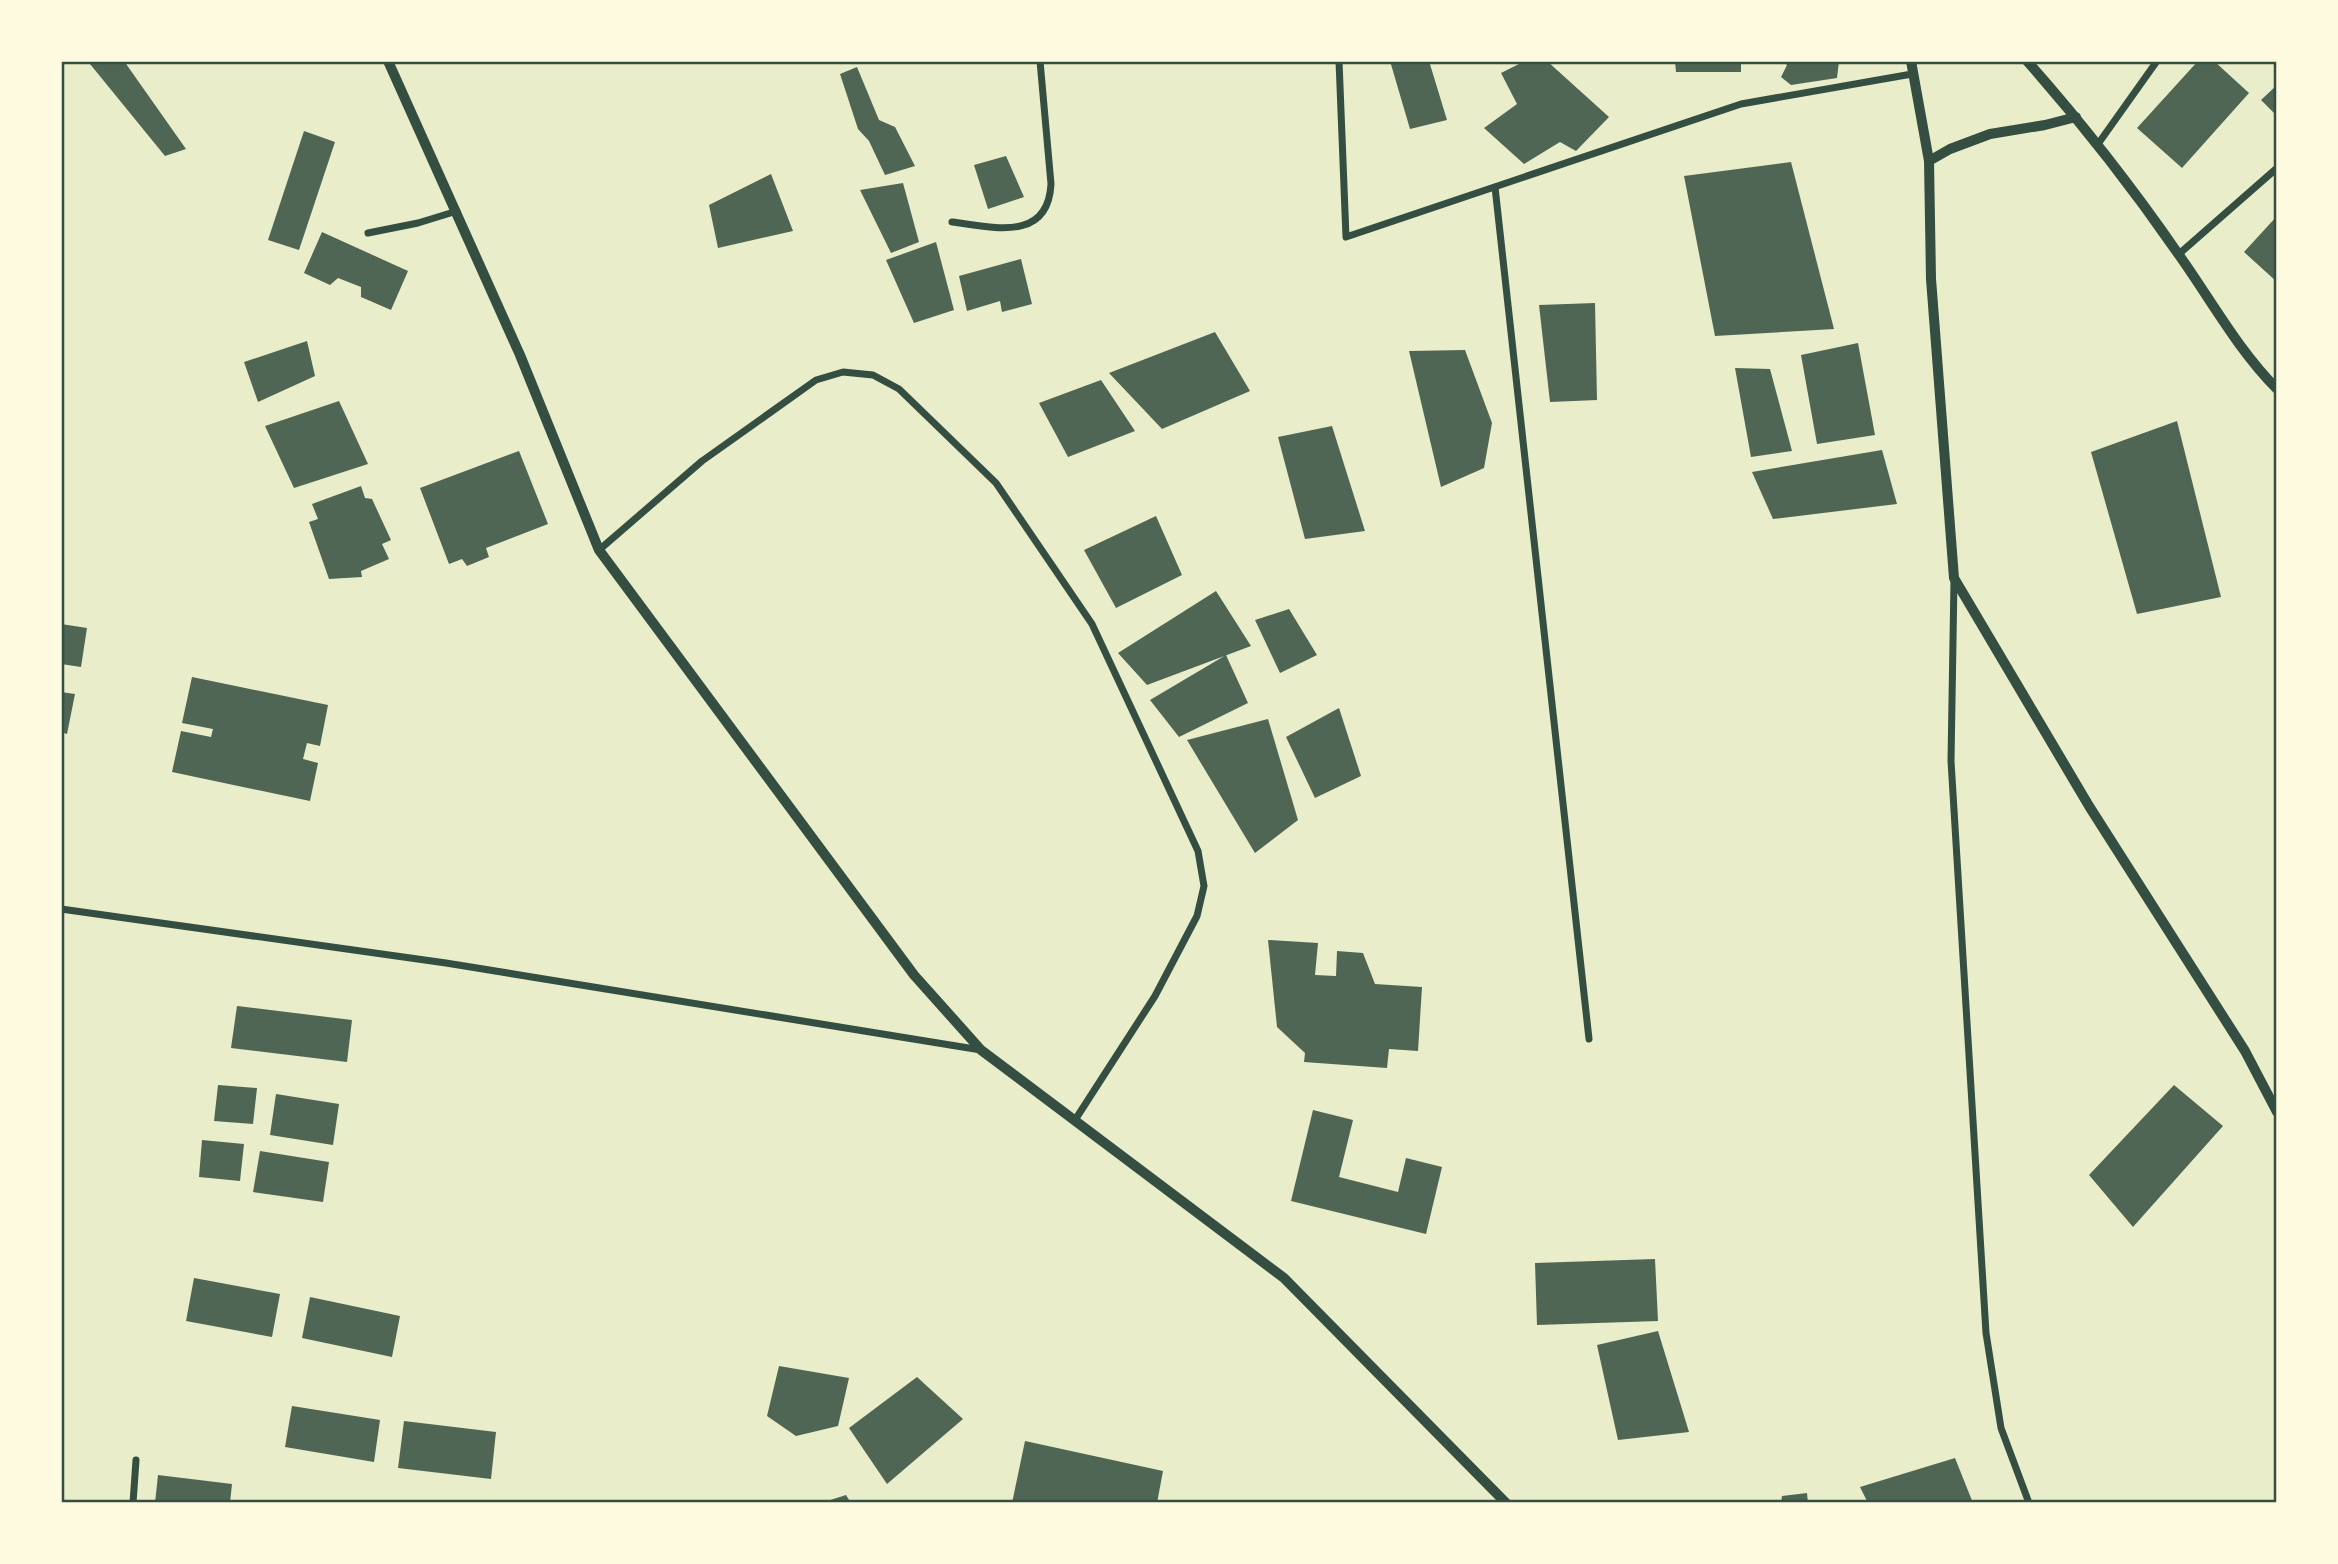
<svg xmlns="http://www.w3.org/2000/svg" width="2338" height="1564" viewBox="0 0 2338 1564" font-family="'Alegreya Sans',sans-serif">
<rect width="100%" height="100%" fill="#e9edc9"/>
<path fill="#4f6655" d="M96,61H124L186,149L165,156L90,64Z
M1390,61H1429L1447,120L1410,129Z
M1525,61H1547L1609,117L1576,151L1560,142L1524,164L1484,128L1517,104L1501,73Z
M1675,61H1741V72H1676Z
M1783,61H1839L1837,78L1791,85L1781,77L1787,65Z
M2198,61H2214L2249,93L2182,168L2137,128Z
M857,67L879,120L895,127L915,166L885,175L869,141L858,129L840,74Z
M2277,85V116L2261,100Z
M304,131L335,142L299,250L268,240Z
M1006,156L1024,197L988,209L974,165Z
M1791,162L1834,329L1715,336L1684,176Z
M771,174L793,231L718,248L709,205Z
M903,183L919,242L891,253L860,190Z
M2277,216V282L2244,252Z
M322,232L408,271L391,310L361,297V287L338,278L330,285L304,273Z
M936,242L954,310L914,323L886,260Z
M1021,259L1032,304L1002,312L1000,301L967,311L959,276Z
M1595,303L1597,400L1550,402L1539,305Z
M1215,332L1250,391L1162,429L1109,373Z
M307,341L315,376L258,402L244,362Z
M1858,343L1875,435L1817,444L1801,355Z
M1465,350L1492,423L1484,468L1441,487L1409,351Z
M1735,368L1770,369L1792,451L1751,457Z
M1101,380L1135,431L1068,457L1039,403Z
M339,401L368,464L294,488L265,426Z
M2177,421L2221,597L2137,614L2091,452Z
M1332,426L1365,531L1305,539L1278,437Z
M1882,450L1897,504L1773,519L1752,472Z
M519,451L548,524L486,548L489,557L467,566L462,559L449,564L420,488Z
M361,486L365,498L372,499L391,540L382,544L389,559L361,571L362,577L329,579L309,522L318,519L312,504Z
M1156,516L1182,575L1116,608L1084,550Z
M1216,591L1251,646L1147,685L1118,653Z
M1289,609L1317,655L1280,673L1255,620Z
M61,624L87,628L81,667L61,664Z
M1226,655L1248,703L1179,737L1150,700Z
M192,677L328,705L320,746L307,743L303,759L318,763L310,801L172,772L181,731L211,737L213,729L182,723Z
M61,692L75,694L67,734L61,732Z
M1339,708L1361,776L1315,798L1286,737Z
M1268,719L1298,820L1255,853L1187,740Z
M1268,940L1318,943L1315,975L1336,976L1337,951L1363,953L1375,984L1422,987L1418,1051L1389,1049L1387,1068L1304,1062L1305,1053L1277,1027Z
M237,1006L352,1020L347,1062L231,1048Z
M218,1085L257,1088L253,1124L214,1121Z
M2174,1085L2223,1126L2133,1227L2089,1175Z
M276,1094L339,1104L333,1145L270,1135Z
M1313,1110L1353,1120L1339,1177L1398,1192L1406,1158L1442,1167L1426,1234L1291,1201Z
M202,1140L244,1144L240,1181L199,1177Z
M260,1151L329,1162L323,1202L253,1192Z
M1655,1259L1658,1321L1537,1325L1535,1263Z
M194,1278L280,1294L272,1337L186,1321Z
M310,1297L400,1316L392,1357L302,1338Z
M1658,1331L1689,1432L1618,1440L1597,1345Z
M779,1366L849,1378L838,1426L796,1436L767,1416Z
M917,1377L963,1419L887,1484L849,1428Z
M292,1406L380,1420L374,1462L285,1447Z
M404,1421L496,1432L491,1479L398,1468Z
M1025,1441L1163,1471L1157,1503H1012Z
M1955,1458L1973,1503H1868L1860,1487Z
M158,1475L232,1484L230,1503H155Z
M1807,1493L1808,1503H1781L1782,1496Z
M846,1495L851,1503H824V1502Z"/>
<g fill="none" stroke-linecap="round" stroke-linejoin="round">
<path stroke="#344e41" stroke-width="7" d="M1339,61L1346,237L1741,104L1912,74
M2098,144L2157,61
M1495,187L1589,1039
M952,222C992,227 1048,243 1051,184L1040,61
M368,233L418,223L457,211
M2179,254L2277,168
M599,550L702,461L816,380L843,372L873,375L899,389L996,483L1092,624L1198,851L1204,886L1197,916L1155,996L1075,1120
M1954,580L1951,761L1986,1333L2001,1428L2029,1503
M61,909L446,963L981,1050
M133,1503L136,1460"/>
<path stroke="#344e41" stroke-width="10" d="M388,61L520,355L599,550L914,975L981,1050L1284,1278L1506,1503
M1911,61L1929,161L1931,279L1954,578L2089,806L2245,1051L2277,1112
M2027,61C2082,123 2132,187 2179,255C2211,300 2238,350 2277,389
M1929,161L1950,149L1990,134L2045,125L2076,117"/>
</g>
<rect width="2338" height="1564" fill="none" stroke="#fefae0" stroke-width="126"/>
<rect x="63" y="63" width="2212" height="1438" fill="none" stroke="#344e41" stroke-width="2.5"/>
</svg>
